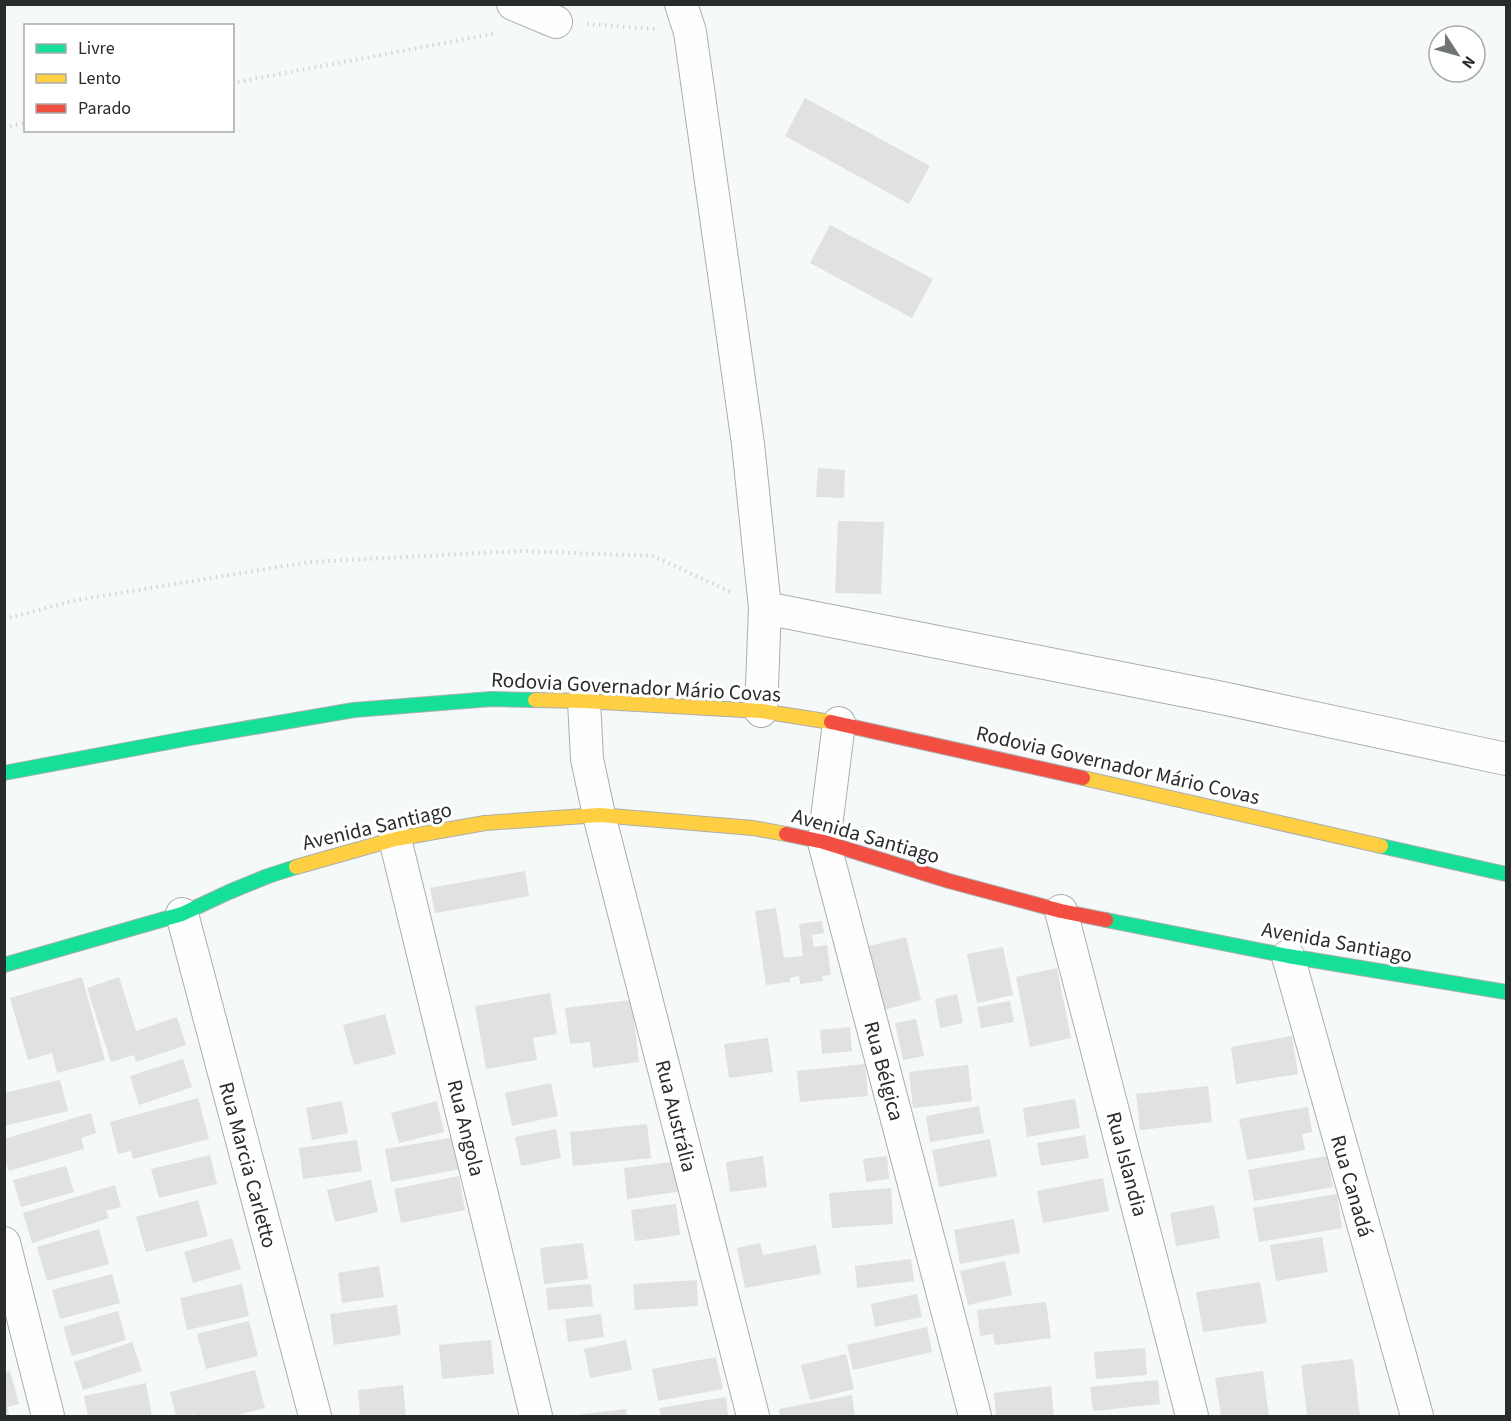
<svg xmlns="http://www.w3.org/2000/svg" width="1511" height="1421" viewBox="0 0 1511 1421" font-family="'Source Sans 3',sans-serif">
<rect width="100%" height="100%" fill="#f5f9f9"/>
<path fill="#e0e1e0" d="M805,98L930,166L909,204L785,136Z
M830,225L933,279L912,318L810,263Z
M818,468L845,470L844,498L816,497Z
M838,521L884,522L881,594L835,593Z
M525,871L529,896L435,913L430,888Z
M776,908L784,958L803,956L799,924L822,921L824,933L812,935L814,947L827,945L831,975L822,976L823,981L800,984L799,976L790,978V982L766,985L755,911Z
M906,937L921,1000L884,1010L869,946Z
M1003,947L1013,995L977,1003L967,954Z
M1057,968L1071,1038L1030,1047L1016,977Z
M82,977L105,1060L57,1073L52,1053L28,1060L10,998Z
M119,977L136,1031L177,1017L186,1045L136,1062L134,1055L111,1062L87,988Z
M550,993L557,1034L533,1038L537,1060L486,1069L475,1006Z
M957,994L963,1023L940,1028L935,999Z
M632,1000L639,1062L593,1068L590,1042L570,1044L565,1008Z
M1010,1001L1014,1022L981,1028L977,1007Z
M385,1014L396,1054L354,1065L343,1025Z
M916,1019L924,1056L903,1060L895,1023Z
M850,1027L852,1051L822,1054L820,1030Z
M1292,1036L1298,1074L1236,1084L1231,1047Z
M768,1038L773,1072L729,1078L724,1044Z
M183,1059L192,1087L139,1105L130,1076Z
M865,1064L868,1096L800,1102L797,1071Z
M968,1065L972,1101L913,1108L909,1072Z
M60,1080L68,1111L4,1126V1093Z
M551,1083L558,1116L512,1126L505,1093Z
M1208,1086L1212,1122L1140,1130L1136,1094Z
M198,1098L209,1139L133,1159L131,1151L118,1154L110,1122Z
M1075,1099L1080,1128L1027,1137L1023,1108Z
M342,1101L348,1133L312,1140L306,1108Z
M437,1101L444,1132L399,1143L391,1113Z
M979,1106L984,1133L930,1142L926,1116Z
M1308,1107L1312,1132L1302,1134L1305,1150L1247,1160L1239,1119Z
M91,1113L96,1133L81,1138L84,1149L9,1171L4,1157V1139Z
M647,1124L651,1158L573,1166L570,1132Z
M556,1129L561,1158L521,1166L515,1137Z
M1085,1135L1089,1158L1041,1166L1037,1143Z
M461,1136L466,1168L391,1182L385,1149Z
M990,1139L997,1176L939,1187L932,1150Z
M357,1140L362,1171L303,1179L299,1148Z
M210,1155L217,1184L159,1198L151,1169Z
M763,1156L767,1187L730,1192L726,1162Z
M887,1156L889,1179L866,1182L863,1159Z
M1327,1156L1333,1187L1254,1201L1248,1170Z
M680,1161L684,1191L627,1199L624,1168Z
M66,1166L74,1192L21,1207L13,1180Z
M459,1176L465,1210L401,1223L394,1189Z
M1103,1178L1109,1211L1043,1223L1037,1191Z
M371,1180L378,1212L335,1222L327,1190Z
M115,1185L121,1207L106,1211L109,1218L32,1243L23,1213Z
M891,1188L893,1224L832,1228L829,1193Z
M1337,1194L1342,1228L1259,1242L1253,1208Z
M198,1200L208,1236L146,1252L136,1217Z
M676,1204L680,1235L635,1241L631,1210Z
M1214,1205L1220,1238L1176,1246L1170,1213Z
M1014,1219L1020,1253L960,1264L954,1230Z
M99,1229L109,1264L47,1281L37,1247Z
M1322,1237L1328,1272L1276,1281L1270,1245Z
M232,1238L241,1269L193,1283L184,1252Z
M583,1243L588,1279L544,1284L540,1248Z
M760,1243L763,1255L816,1245L821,1274L745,1288L737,1248Z
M911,1259L914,1281L857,1288L855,1266Z
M1005,1261L1012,1295L968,1305L960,1271Z
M379,1266L384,1297L342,1303L338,1273Z
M112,1274L120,1303L60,1319L52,1290Z
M697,1280L698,1306L635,1310L633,1284Z
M1260,1282L1267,1323L1203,1332L1196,1292Z
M242,1284L249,1316L187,1330L180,1298Z
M591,1284L593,1306L548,1310L546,1288Z
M917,1294L922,1317L875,1327L871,1304Z
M1046,1302L1051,1338L995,1345L993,1334L980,1336L977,1310Z
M397,1305L401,1335L334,1345L330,1314Z
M118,1311L126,1340L72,1356L63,1327Z
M601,1314L604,1337L568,1342L565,1319Z
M249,1321L258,1356L206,1369L197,1334Z
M927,1327L932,1352L853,1370L847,1345Z
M491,1340L494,1374L442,1379L439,1345Z
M626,1340L632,1370L590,1378L584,1349Z
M132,1342L142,1371L83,1390L74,1362Z
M1145,1348L1147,1375L1096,1379L1094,1352Z
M846,1354L854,1389L810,1400L801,1365Z
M716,1357L723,1389L658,1401L652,1369Z
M1353,1359L1360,1416H1307L1301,1365Z
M255,1370L265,1408L234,1416H196L195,1414L186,1416H176L170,1392Z
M10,1371L19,1404L7,1407L10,1416H4V1372Z
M1263,1371L1269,1416H1221L1215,1378Z
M1158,1380L1160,1404L1093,1411L1090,1387Z
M146,1383L152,1416H88L84,1396Z
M403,1385L406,1416H360L358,1390Z
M1051,1386L1054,1416H996L994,1393Z
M852,1395L855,1416H780L779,1409Z
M726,1397L728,1416H661L659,1408Z
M626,1409L627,1416H576V1415Z"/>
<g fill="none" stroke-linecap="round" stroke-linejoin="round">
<defs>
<path id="street" d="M513,4L556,22
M681,4L690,32L748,444L765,608L761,711
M765,608L1222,698L1506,759
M584,701L587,759L599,815L753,1416
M839,723L824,842L975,1416
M395,839L536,1416
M1061,911L1192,1416
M182,914L315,1416
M1288,956L1417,1416
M4,1243L48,1416"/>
<path id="fast" d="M4,773L190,738L354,710L491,699L535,700
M1381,846L1506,874
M1106,920L1288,956L1506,992
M4,965L182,914L229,892L268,876L296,867"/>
<path id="slow" d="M535,700L584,701L761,711L831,722
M1083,778L1381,846
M296,867L395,839L485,823L599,815L753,828L786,834"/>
<path id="jam" d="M831,722L1083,778
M786,834L824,842L949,881L1061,911L1106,920"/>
</defs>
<use href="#street" stroke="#abaeaf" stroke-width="34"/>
<use href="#fast" stroke="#abaeaf" stroke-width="16"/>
<use href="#slow" stroke="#abaeaf" stroke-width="16"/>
<use href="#jam" stroke="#abaeaf" stroke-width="16"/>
<path stroke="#d5d5d5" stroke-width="4" stroke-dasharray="1.5 4.5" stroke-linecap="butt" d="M587,24L655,29
M232,83L497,33
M4,127L26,123
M4,619L77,600L309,562L521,551L653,556L731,592"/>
<use href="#street" stroke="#fefefe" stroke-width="32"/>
<use href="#fast" stroke="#16e098" stroke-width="14"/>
<use href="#slow" stroke="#ffcf43" stroke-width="14"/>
<use href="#jam" stroke="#f24e42" stroke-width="14"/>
</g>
<g text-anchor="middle" stroke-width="6" stroke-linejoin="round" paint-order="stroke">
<g font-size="21" fill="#292c2c" stroke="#fff">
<text transform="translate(636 687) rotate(3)" y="7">Rodovia Governador Mário Covas</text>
<text transform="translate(1118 765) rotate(13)" y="7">Rodovia Governador Mário Covas</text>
<text transform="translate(377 826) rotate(-13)" y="7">Avenida Santiago</text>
<text transform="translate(866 836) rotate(16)" y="7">Avenida Santiago</text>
<text transform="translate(1337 942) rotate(10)" y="7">Avenida Santiago</text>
<text transform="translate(884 1071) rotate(75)" y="7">Rua Bélgica</text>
<text transform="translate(676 1116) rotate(76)" y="7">Rua Austrália</text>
<text transform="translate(466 1128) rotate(76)" y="7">Rua Angola</text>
<text transform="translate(1127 1164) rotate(75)" y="7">Rua Islandia</text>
<text transform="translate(248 1165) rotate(75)" y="7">Rua Marcia Carletto</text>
<text transform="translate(1352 1186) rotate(74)" y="7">Rua Canadá</text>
</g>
</g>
<rect width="1511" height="1421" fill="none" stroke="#292c2c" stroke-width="12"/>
<rect x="24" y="24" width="210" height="108" fill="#ffffff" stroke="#a9abab" stroke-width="1.5"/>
<rect x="36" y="44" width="30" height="9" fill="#16e098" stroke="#a9abab" stroke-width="1.5"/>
<text x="78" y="54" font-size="18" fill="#292c2c">Livre</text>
<rect x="36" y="74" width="30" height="9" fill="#ffcf43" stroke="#a9abab" stroke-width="1.5"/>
<text x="78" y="84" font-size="18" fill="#292c2c">Lento</text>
<rect x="36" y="104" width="30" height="9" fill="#f24e42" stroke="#a9abab" stroke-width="1.5"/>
<text x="78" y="114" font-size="18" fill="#292c2c">Parado</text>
<g transform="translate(1457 54) rotate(126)"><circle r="28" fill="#ffffff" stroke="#a9abab" stroke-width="1.5"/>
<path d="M0-4.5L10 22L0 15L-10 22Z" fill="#707474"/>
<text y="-9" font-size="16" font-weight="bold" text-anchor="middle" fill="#292c2c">N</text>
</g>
</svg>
